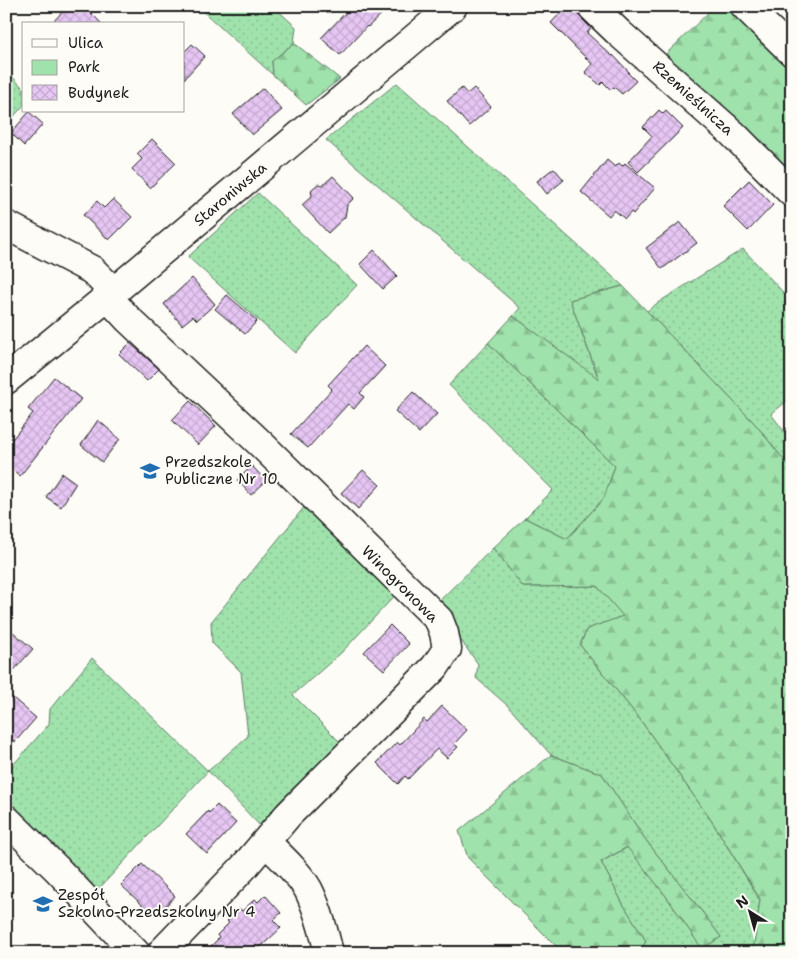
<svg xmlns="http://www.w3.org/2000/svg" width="798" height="959" viewBox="0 0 798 959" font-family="'Shantell Sans',sans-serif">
<defs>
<pattern id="green-dots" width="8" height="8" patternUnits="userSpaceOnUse" patternTransform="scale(1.25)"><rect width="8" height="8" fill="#a0e2ac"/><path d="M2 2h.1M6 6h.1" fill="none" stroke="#89c193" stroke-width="1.8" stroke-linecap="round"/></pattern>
<pattern id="forest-firs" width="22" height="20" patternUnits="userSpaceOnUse" patternTransform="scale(1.25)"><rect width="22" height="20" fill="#a0e2ac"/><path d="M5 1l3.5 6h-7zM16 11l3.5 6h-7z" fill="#89c193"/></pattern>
<pattern id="building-cross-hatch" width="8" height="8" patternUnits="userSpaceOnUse" patternTransform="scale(1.25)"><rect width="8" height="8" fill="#e6c6f3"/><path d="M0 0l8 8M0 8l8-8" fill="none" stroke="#c5aad0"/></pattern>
</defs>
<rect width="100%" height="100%" fill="#fdfcf7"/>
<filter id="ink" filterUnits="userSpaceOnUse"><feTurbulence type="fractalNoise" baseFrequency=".02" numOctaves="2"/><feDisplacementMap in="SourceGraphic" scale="10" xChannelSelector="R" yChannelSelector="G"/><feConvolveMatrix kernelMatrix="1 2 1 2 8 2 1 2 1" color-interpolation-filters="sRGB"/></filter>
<g filter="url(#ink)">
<path fill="url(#green-dots)" stroke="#5e7f64" d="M197,6H273L296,27L294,43L272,61L273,75Z
M6,70L24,89V105L6,125Z
M397,83L623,286L570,300L599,380L513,316L520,308L326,140Z
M258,193L357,285L295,353L188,257Z
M743,249L792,302V397L771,414L792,442V470L756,425L647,311L659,302Z
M488,343L615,466L604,498L567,539L525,518L553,490L449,385Z
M310,500L401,589L342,652L293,695L344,746L262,828L208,771L95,893L30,826L6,805V773L49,724L50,709L92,658L208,771L248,736L241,672L212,643L211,622Z
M493,548L523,587L597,586L624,616L587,629L580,645L639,718L713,823L760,900L753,953H639L646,941L623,904L601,862L628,847L666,896L702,948L721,937L703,913L645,839L602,774L551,755L508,706L476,678L478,664L435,605Z"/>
<path fill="url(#forest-firs)" stroke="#5e7f64" d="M715,6H738L792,61V179L662,58Z
M294,43L340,79L306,105L273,75L272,61Z
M623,286L756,425L792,470V953H753L760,899L713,823L639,718L580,645L587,629L623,616L597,586L523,587L493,548L525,518L567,539L604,498L615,466L488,343L513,316L599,379L570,300Z
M551,755L602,774L645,839L703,913L721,937L702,949L666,896L627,847L601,862L623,904L646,941L639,953H563L468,858L459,831Z"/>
<path fill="url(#building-cross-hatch)" stroke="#1c1c1c" d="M68,6H84L102,24H51Z
M352,6H390L368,27L367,26L340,55L321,38Z
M567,6H571L577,12L580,17L591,28L587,33L612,56L613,55L629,72L628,73L636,81L622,94L614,87L611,90L603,82L600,85L585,72L592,64L551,23Z
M192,44L205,56L184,79V52Z
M263,88L282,110L252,135L233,114Z
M462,88L467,94L474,88L491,107L469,126L447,101Z
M659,110L663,114L666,111L683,128L638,172L628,162L652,136L643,127Z
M29,112L43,124L24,146L11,133Z
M152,139L176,163L150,188L132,169L142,159L137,154Z
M607,160L615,167L619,163L622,166L625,163L655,188L633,214L631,212L625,219L614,210L609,216L581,192Z
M554,168L564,180L547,194L537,181Z
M333,176L354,198L347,205L345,217L328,233L302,205L312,196L311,190L318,184L323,185Z
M749,180L773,205L748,231L723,206Z
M113,199L132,217L109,240L83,215L97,201L104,208Z
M680,222L697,243L662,269L646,248Z
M374,250L397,276L383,289L360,264Z
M192,278L215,304L197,320L193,316L182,325L164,304Z
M227,295L257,321L245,334L215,309Z
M130,343L159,369L147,381L119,354Z
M364,346L385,366L360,393L364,397L354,409L348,404L308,448L291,434L332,389L328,385Z
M54,377L81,399L20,476L6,464V447L33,413L28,409Z
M413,392L437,414L419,433L395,411Z
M190,401L216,426L198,445L172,420Z
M98,420L120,439L102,462L81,445Z
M252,466L266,481L251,495L237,480Z
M363,470L380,485L358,509L341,493Z
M62,473L76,483L61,507L46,497Z
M390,625L409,644L384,670L364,652Z
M6,626L33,649L6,679Z
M6,692L36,718L15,742L6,735Z
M442,706L467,730L454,744L458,747L447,758L437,749L408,779L405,776L398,784L377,763L397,742L400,745L424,719L427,722Z
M217,805L236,823L207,854L186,834L208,811L209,813Z
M142,864L175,896L162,910L160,908L153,915L121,885Z
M265,895L281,913L273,920L281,928L254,953H204L219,938L217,935L229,923L227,921L240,909L242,911L255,899L258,902Z"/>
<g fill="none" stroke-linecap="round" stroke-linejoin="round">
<defs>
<path id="minor" d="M591,6L619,33L733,134L792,193
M745,6L792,52
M6,225L92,270L106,284L116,306L128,319L262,445L439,620L444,633L447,649L435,667L288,815L243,868L161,953
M6,380L105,299L453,6
M6,819L57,869L136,953
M266,842C280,856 298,872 308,889C318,908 324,932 329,953"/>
</defs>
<use href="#minor" stroke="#1c1c1c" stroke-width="31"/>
<use href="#minor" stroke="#fdfcf7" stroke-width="28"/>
</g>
</g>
<defs>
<symbol id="school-bare" viewBox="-9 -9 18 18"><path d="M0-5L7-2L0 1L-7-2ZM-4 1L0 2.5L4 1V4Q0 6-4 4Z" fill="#1f6fb2" stroke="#fdfcf7" stroke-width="2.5" paint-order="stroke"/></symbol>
</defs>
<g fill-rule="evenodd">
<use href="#school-bare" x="136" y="457" width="28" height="28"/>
<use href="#school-bare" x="29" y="890" width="28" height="28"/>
</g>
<g text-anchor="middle" stroke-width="4" stroke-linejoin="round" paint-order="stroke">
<g font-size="15" fill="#1c1c1c" stroke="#fdfcf7">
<text transform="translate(693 98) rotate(42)" y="5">Rzemieślnicza</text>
<text transform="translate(230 194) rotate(-40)" y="5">Staroniwska</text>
<text transform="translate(400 584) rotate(45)" y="5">Winogronowa</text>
</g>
<g font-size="15" fill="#1c1c1c" stroke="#fdfcf7" text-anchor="start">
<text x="165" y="467">Przedszkole<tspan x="165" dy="17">Publiczne Nr 10</tspan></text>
<text x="58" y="900">Zespół<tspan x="58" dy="17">Szkolno-Przedszkolny Nr 4</tspan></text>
</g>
</g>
<rect width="798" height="959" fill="none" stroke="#fdfcf7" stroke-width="25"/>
<rect x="12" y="12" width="773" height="934" fill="none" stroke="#1c1c1c" stroke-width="2" filter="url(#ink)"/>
<rect x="22" y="22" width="162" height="90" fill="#fdfcf7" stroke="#a3a29f"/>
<rect x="32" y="39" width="25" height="8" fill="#fdfcf7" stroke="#a3a29f"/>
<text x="68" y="48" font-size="15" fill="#1c1c1c">Ulica</text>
<rect x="32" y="60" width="25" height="15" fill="#a0e2ac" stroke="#a3a29f"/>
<text x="68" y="72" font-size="15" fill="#1c1c1c">Park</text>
<rect x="32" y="85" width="25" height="15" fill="url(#building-cross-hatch)" stroke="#a3a29f"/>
<text x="68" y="98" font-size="15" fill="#1c1c1c">Budynek</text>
<g transform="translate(750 912) rotate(323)" stroke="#fdfcf7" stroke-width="4" paint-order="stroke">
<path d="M0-4L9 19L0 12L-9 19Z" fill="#1c1c1c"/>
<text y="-8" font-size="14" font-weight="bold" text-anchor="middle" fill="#1c1c1c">N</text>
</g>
</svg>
